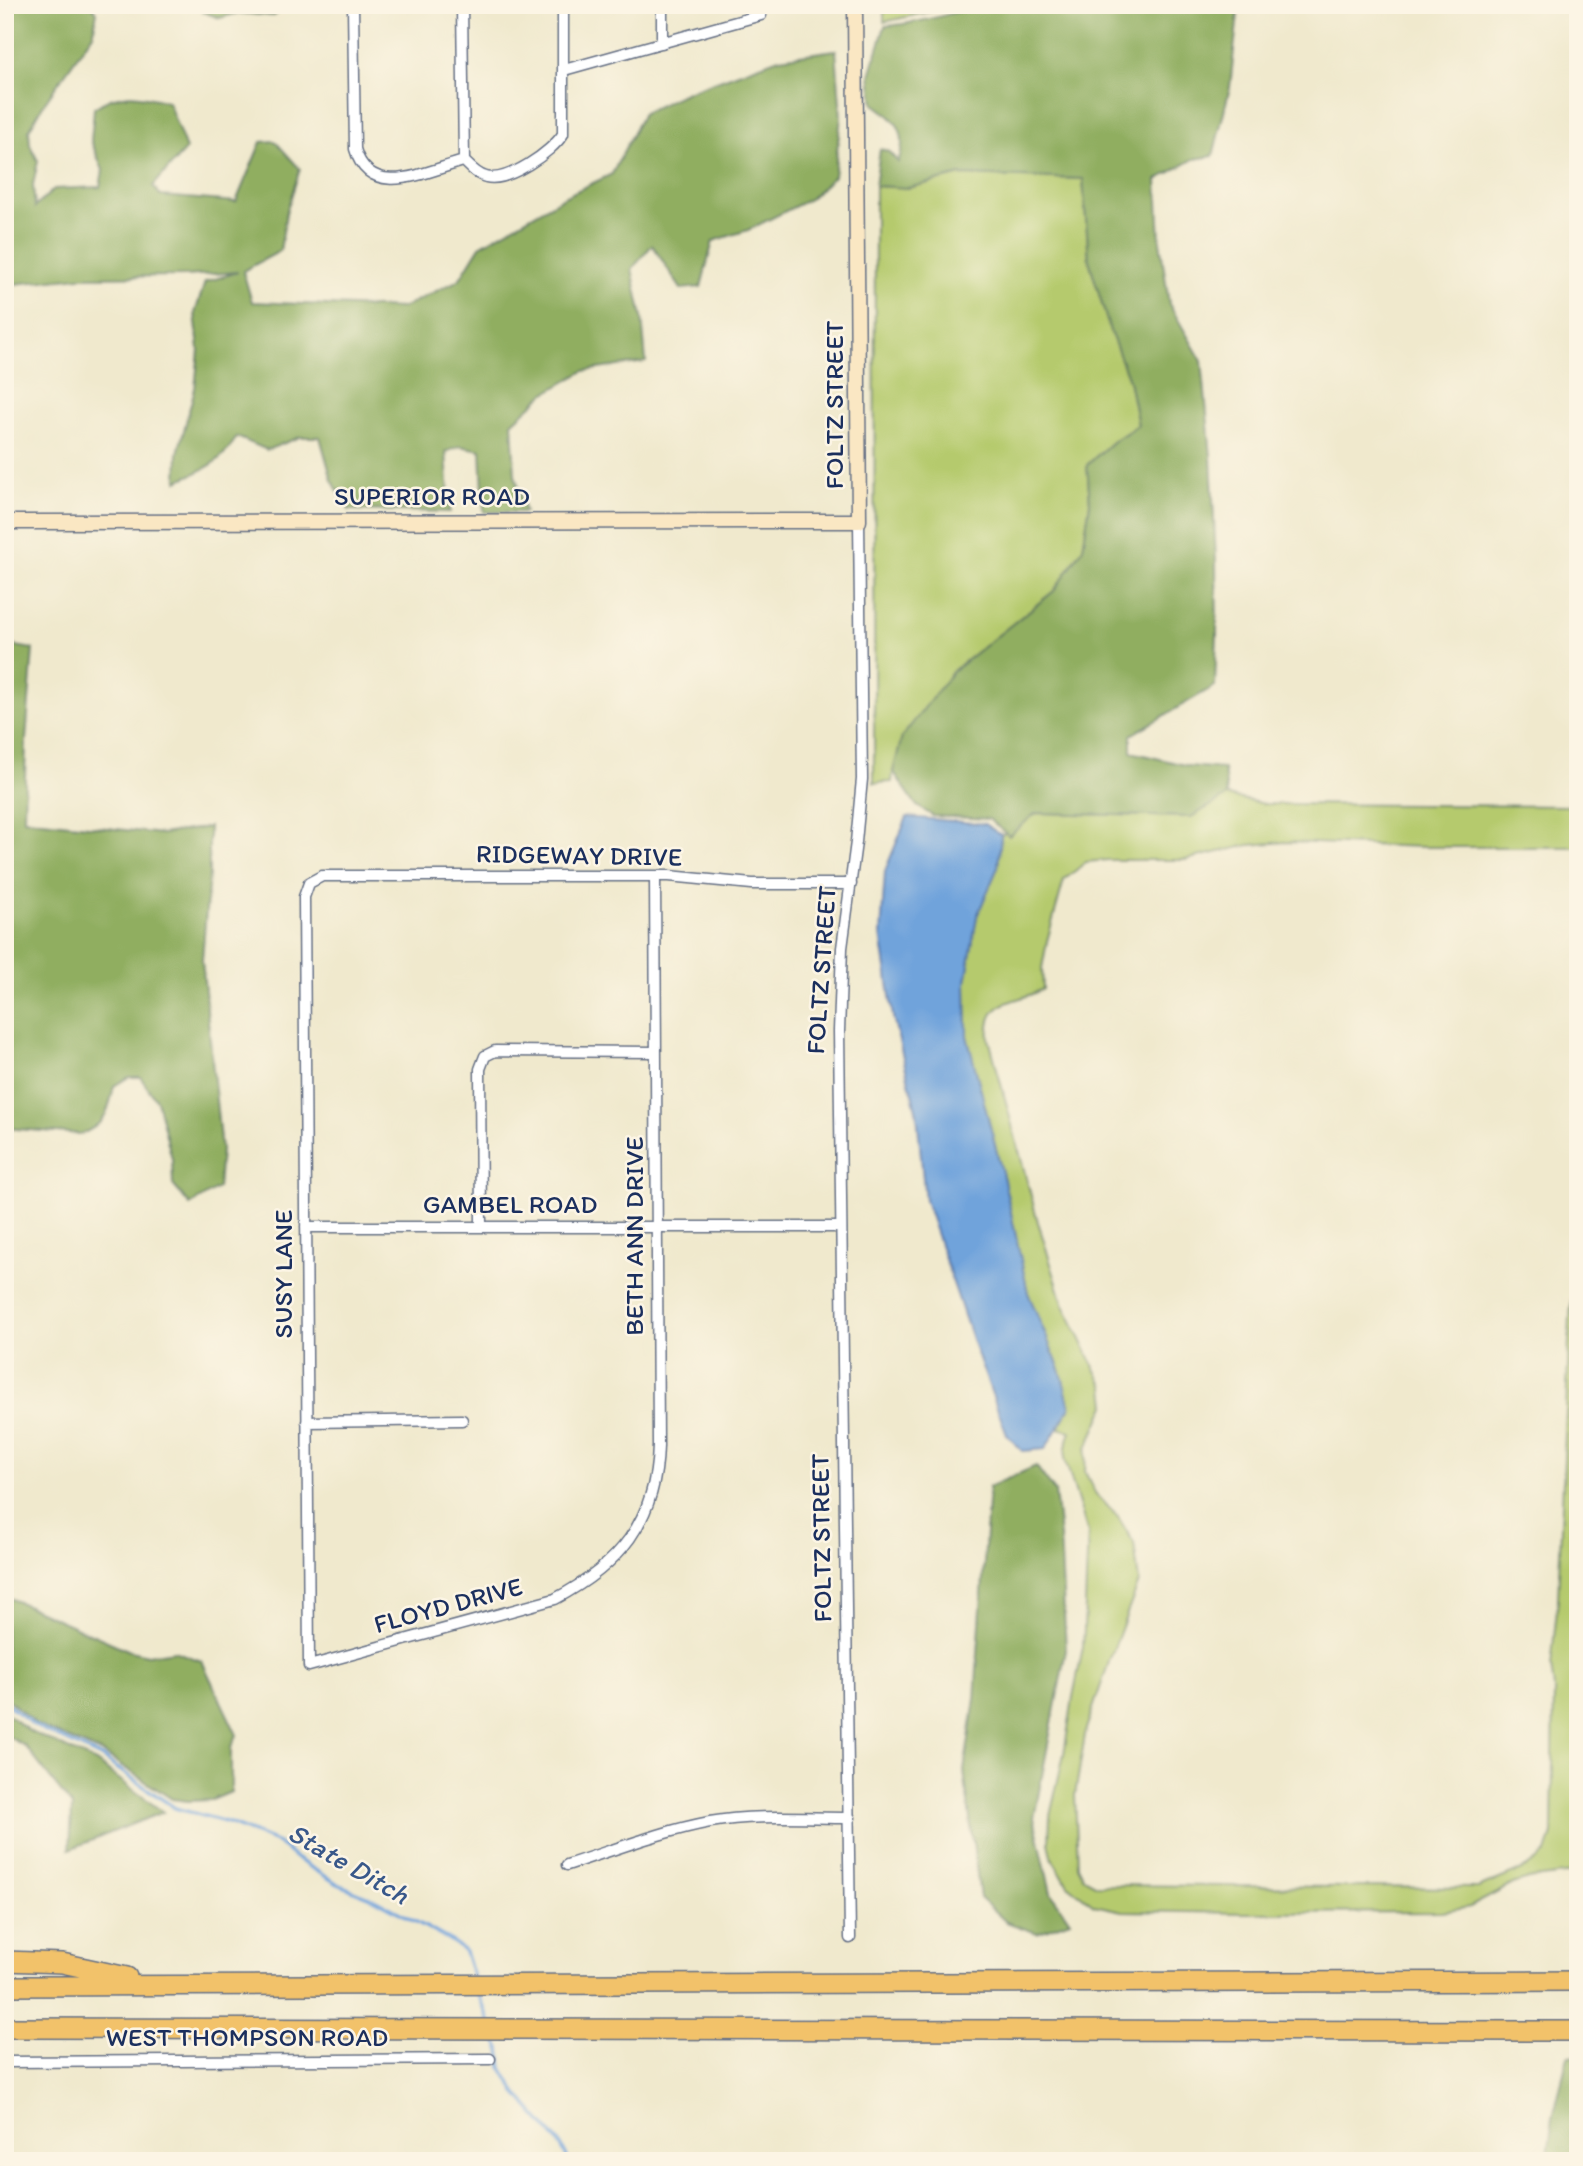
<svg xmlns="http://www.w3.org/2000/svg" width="1583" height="2166" viewBox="0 0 1583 2166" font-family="Itim,sans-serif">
<rect width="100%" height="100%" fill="#fcf5e5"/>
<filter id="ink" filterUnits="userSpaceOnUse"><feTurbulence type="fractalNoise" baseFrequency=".0143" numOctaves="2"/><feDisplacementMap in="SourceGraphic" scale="14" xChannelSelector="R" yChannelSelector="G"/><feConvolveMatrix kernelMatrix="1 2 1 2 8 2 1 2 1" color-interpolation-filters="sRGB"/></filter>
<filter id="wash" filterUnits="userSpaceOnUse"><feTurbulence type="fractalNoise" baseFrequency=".00686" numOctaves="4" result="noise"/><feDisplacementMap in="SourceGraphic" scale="28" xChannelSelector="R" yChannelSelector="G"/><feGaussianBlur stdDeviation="1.57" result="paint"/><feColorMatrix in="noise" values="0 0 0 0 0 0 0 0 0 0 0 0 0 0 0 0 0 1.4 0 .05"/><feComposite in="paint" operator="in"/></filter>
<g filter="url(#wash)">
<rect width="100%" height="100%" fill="#f0e9cd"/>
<path fill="#b5ca6d" stroke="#687c66" stroke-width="2" d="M884,5H961L884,22Z
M961,175L1083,179L1089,260L1110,331L1129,380L1138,425L1112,442L1087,465L1090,503L1083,548L1054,591L953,671L893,771L892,782L874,783L875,186L908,188Z
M1227,796L1265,804L1578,806V847H1424L1286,842L1249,845L1185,860H1108L1086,862L1064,880L1047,941L1042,968L1043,989C1014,1005 985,997 989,1039L1038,1222L1063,1303L1104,1387L1106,1405L1086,1450L1085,1472L1095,1493L1118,1517L1134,1543L1139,1582L1111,1656L1086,1729L1075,1795L1078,1866L1084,1878L1097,1885L1478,1888L1526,1868L1546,1853L1552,1834L1554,1689L1551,1667L1558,1599L1570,1317L1574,1278L1578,1272V1463L1573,1536L1578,1543V1870L1573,1873L1533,1878L1515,1883L1470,1907L1442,1912L1244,1913L1122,1911L1094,1905L1068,1885L1053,1860L1049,1843L1050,1816L1064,1754L1074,1692L1083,1647L1084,1630L1088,1533L1065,1459L1066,1447L1071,1431L1058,1428L1070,1407L1061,1372L1028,1293L1004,1180L967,1036L966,982L977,916L998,867L1001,835L1006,833L1009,835L1036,813L1191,817Z"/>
<path fill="#90ae60" stroke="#566e5f" stroke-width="2" d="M5,5H91L97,12L93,34L45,102L29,130L30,145L38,161L33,185L35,207L54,189L100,187L103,170L91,141L94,108C120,90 139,94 168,102L186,149L153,186L161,196L236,202L261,142L275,141L300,169L286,213L280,251L243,271L252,302L402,308L459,280L480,246L566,196L612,174L643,113L687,92L779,58L836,50L841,117L834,176L810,199L748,230L713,241L701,287L681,289L652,245L632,269L642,317L646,362L584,371L544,394L512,423L515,475L525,512H484L481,450L460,446L446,452L450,512L349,510L332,480L320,437H300L267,450L237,437C220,464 206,469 177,481L178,453L195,388L199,350L195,313L205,282L238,272L186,276L80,277L5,285Z
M205,5H314L308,10L285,6L274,16L238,13L220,18L203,12Z
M984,5H1239L1230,87L1213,156L1194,159L1157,180L1160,241L1169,304L1202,361L1211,456L1216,561L1217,633L1215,686L1131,735V752L1189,766L1224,769L1227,796L1191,817L1036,813L1009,836L989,819L933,816L917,806L893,771L902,737L953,671L1054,591L1083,548L1090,503L1087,465L1112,442L1138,425L1129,380L1110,331L1089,260L1083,179L961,175L908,188L875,186L880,149L888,151L898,162C909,132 897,120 874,104L870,75L885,26C918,24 951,13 984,5Z
M5,644L33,649L26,740L24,819L162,834L209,827V874L202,960L221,1150L218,1188L190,1205L173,1185L172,1159L157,1101L140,1077H129L114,1086C108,1111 107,1124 81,1134L5,1128Z
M1036,1466L1055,1492L1060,1536L1066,1650L1034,1818L1051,1893L1070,1921L1037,1933L1006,1922L980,1898L964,1771L975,1699L989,1487Z
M5,1596L130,1651L148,1655L174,1651L202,1661L237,1735L231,1748V1792L212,1800L188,1801L172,1799L104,1754L37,1725L5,1697Z
M5,1712L29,1731L96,1762L163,1812L70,1849L72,1806L25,1746L5,1735Z
M1578,2055V2161H1547L1553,2117L1568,2056Z"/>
<path fill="#70a3db" stroke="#46699c" stroke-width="2" d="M907,817L985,824L1001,835L998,867L977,916L966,982L967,1036L1004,1180L1028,1293L1061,1372L1070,1407L1045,1449L1022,1451L1007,1435L974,1345L925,1200L917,1114L893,1017L881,934L885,871Z"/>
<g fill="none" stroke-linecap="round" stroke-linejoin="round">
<path stroke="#70a3db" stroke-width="3.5" d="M5,1702L35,1726L101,1757L175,1808L229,1823L278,1843L297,1859L338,1884L376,1900L453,1942L465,1952L473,1977
M477,1991L490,2023
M494,2037L500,2048L502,2068L517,2094L559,2142L569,2161"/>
</g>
</g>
<g filter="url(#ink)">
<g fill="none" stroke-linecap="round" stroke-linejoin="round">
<defs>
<path id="street" d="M353,5L355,149C370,202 428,170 464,161C470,167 477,175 486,177C507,183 552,152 563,134V5
M462,5L464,161
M662,5V43
M564,70L761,15V5
M655,876L658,1446C656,1522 619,1565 555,1599L309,1666L304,897L309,883L322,876H669L752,884H851
M306,1227H841
M481,1227L480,1069L485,1056L495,1051L656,1052
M307,1422L462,1420
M567,1865C614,1850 662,1831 710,1822C756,1814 804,1818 850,1818
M850,1938L839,1031L842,948L856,842L862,779L859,521
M5,2062L490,2059"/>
<path id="secondary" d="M5,522L859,521L855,5"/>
<path id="highway" d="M5,1961L62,1963L127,1977
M5,1986L1578,1981
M5,2028L1578,2031"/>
</defs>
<use href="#street" stroke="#667085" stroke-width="13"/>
<use href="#secondary" stroke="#667085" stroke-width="17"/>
<use href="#highway" stroke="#667085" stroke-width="22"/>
<use href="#street" stroke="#fff" stroke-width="10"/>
<use href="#secondary" stroke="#fae7c3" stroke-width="14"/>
<use href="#highway" stroke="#f2c26a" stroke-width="19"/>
</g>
</g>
<g text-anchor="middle" stroke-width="5" stroke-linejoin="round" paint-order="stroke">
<g font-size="26" fill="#1b2f5e" stroke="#fcf5e5">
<text transform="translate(834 405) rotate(-90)" y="9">FOLTZ STREET</text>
<text x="432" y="505">SUPERIOR ROAD</text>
<text transform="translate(579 855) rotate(1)" y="9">RIDGEWAY DRIVE</text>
<text transform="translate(821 970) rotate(-86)" y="9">FOLTZ STREET</text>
<text x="510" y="1213">GAMBEL ROAD</text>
<text transform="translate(634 1236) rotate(-90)" y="9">BETH ANN DRIVE</text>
<text transform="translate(283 1274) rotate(-90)" y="9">SUSY LANE</text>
<text transform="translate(821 1538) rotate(-91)" y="9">FOLTZ STREET</text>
<text transform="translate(448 1605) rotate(-15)" y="9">FLOYD DRIVE</text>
<text x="247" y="2046">WEST THOMPSON ROAD</text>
</g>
<g font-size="28" font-style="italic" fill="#39588a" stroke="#fcf5e5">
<text transform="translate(349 1863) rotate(30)" y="10">State Ditch</text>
</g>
</g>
<rect width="1583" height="2166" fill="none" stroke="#fcf5e5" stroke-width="28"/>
</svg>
